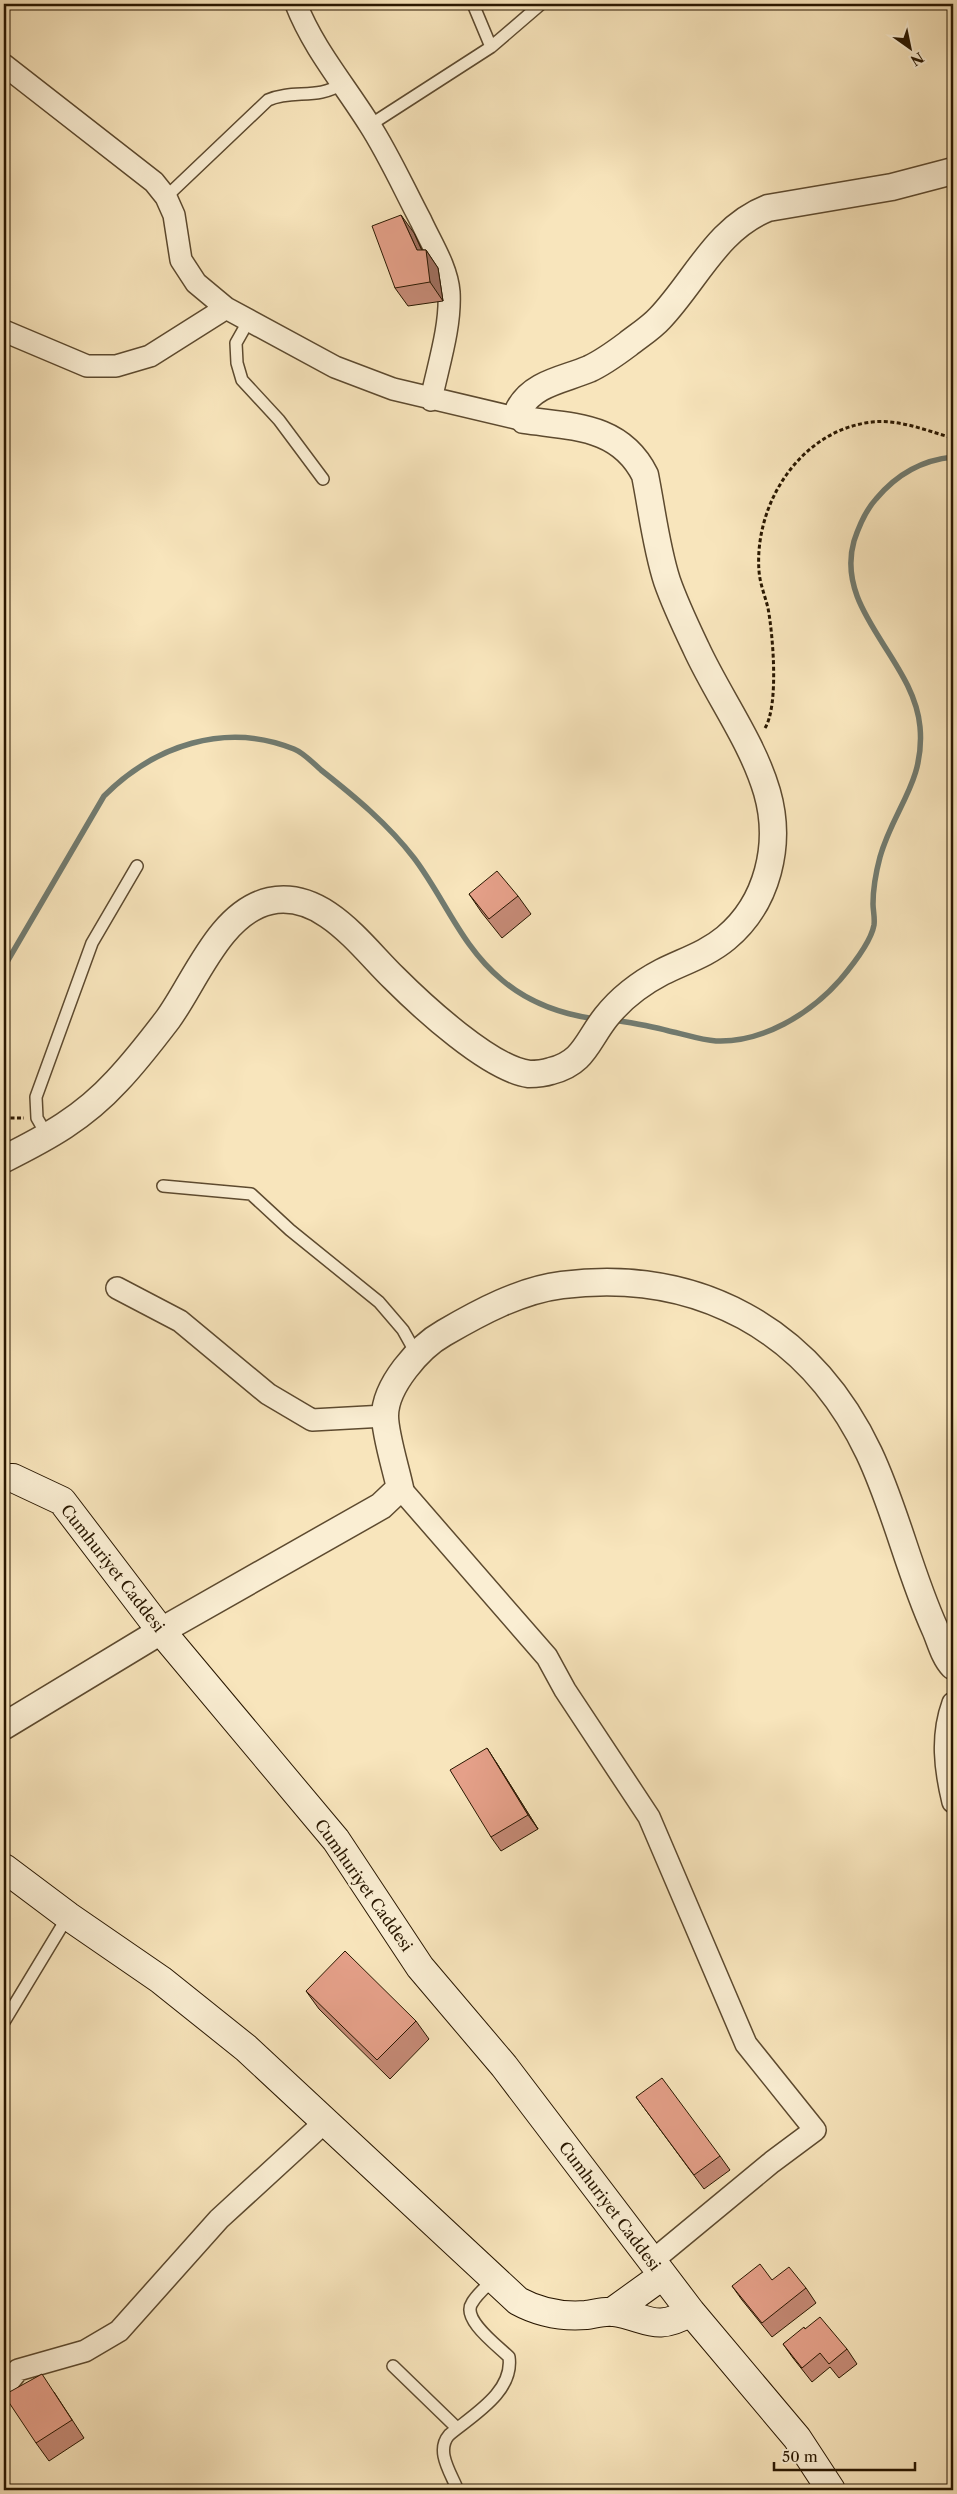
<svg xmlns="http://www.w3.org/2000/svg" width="957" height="2494" viewBox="0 0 957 2494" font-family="'Libre Caslon Text',serif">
<rect width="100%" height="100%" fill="#f8e5bc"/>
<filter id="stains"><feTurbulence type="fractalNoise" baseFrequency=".004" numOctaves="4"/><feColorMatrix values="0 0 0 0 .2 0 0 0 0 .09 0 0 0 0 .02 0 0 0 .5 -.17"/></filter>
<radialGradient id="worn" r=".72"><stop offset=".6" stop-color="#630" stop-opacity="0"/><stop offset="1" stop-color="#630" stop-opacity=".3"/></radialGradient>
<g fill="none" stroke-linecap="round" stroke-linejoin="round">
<path stroke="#717b70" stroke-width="5.5" d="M4,967L104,796C154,746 225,721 294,749C304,753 313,763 321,770C354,796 388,824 414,858C445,899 461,946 502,980C529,1003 560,1014 595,1019
M614,1020C633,1023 651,1026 669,1031C684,1034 700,1040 716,1041C762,1043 810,1014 840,980C851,967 871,942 874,925C875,918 873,910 873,904C873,888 876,872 880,857C894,808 925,782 920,727C914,659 834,611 854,541C859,526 865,511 876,499C896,475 922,460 953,457"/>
<defs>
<path id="service" d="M473,4L491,47
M370,125L491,47L541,4
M166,197L268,100C293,89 318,100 341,84
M249,320L236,343L237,363L242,380L279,420L323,479
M48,1137L37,1118L36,1097L92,943L137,866
M163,1186L251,1194L290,1230L379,1302L403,1330L417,1355
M4,2022L68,1916
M393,2366L457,2428
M456,2486C449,2470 436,2450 449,2435C473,2415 514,2392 509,2357C498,2346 461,2319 472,2303C477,2294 486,2287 493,2280"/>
<path id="minor" d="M296,4C313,48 344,84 369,124C389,155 404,189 421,221C431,243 447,267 449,292C451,327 438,366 431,400
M4,65L154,182L166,197L174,215L181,260L196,283L226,308L335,367L393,389L524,420
M4,331L87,366H116L150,356L226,308
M117,1288L180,1321L268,1394L312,1420L385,1416
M400,1488L547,1657L565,1690L649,1817L746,2044L815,2130L772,2162L651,2262
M953,1703C941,1736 945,1769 953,1802
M4,2387L18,2370L85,2351L119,2331L219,2219L326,2121"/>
<path id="tertiary" d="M4,1159C48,1137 83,1118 117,1081C135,1062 152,1040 168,1019C195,982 220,912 270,901C323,890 361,946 394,978C422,1006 490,1069 529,1074C535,1074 545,1073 551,1071C584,1063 587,1041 606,1017C621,998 641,983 662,972C684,961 707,954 726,938C768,903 782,844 767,792C752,741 718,696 696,648C686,627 675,604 667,581C656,547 652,510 645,475C620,425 572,427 524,420L519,409C533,383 563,380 589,369C602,363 616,353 628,344C638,336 651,328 660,318C696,280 717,228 768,208L892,187L953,171
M4,1726L161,1631L381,1506L400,1488C396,1469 385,1434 385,1416C385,1386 419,1347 444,1333C480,1312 521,1290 562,1285C698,1268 810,1329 869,1453C896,1510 909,1572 935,1629C940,1640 944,1657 953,1666"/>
<path id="secondary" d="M4,1478H13L62,1501L161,1631L336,1840L420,1967L504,2066L691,2312L797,2438L831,2490
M4,1868L68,1916L161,1980L246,2048L518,2301C540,2313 561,2317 586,2315C594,2314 604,2311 613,2312C648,2317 654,2333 691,2312
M612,2312L662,2276"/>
</defs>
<use href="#service" stroke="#5d4a2f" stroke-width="14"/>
<use href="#minor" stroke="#5d4a2f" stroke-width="24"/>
<use href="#tertiary" stroke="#5d4a2f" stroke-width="29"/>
<use href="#secondary" stroke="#291700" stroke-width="30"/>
<path stroke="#291700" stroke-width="3" stroke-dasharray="4 2.5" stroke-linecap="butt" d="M765,728C779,705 773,635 768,608C765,596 760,584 759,571C754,503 801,430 872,422C900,419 927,431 953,438
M4,1118H24"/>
<use href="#service" stroke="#faeed3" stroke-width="11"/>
<use href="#minor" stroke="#faeed3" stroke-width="21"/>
<use href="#tertiary" stroke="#faeed3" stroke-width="26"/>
<use href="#secondary" stroke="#faeed3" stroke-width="28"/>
</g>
<path fill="#c58a76" stroke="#291700" d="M414,233L422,250H426L438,268L443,301L408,306L395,288Z
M469,894L518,896L531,914L502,938L482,913Z
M496,1762L538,1829L501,1851L491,1837Z
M306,1991L416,2021L429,2039L390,2079L319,2009Z
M636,2097L720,2156L730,2170L704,2189Z
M732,2286L806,2288L816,2303L772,2337L742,2300Z
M805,2329L847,2349L857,2364L839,2378L830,2367L812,2382L793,2358L783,2344Z
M54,2392L84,2438L49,2461L36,2443Z"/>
<path fill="#a07060" stroke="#291700" d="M401,215L414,233L427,262L426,250L438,268L443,301L430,282L417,250Z
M487,1748L496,1762L538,1829L528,1815Z"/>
<path fill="#e5a089" stroke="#291700" d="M401,215L417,250H426L430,282L395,288L372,226Z
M497,871L518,896L489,919L469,894Z
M487,1748L528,1815L491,1837L450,1770Z
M345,1951L416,2021L377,2060L306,1991Z
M662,2078L720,2156L694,2175L636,2097Z
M760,2264L772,2280L789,2267L806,2288L762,2323L732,2286Z
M820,2317L847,2349L829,2364L820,2353L802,2368L783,2344L804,2327L805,2329Z
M42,2374L72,2420L36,2443L4,2395Z"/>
<g text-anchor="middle" stroke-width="5" stroke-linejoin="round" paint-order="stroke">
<g font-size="16" fill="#291700" stroke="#faeed3">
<text transform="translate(113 1568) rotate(52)" y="6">Cumhuriyet Caddesi</text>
<text transform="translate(364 1885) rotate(55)" y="6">Cumhuriyet Caddesi</text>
<text transform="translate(610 2206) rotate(53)" y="6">Cumhuriyet Caddesi</text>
</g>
</g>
<rect width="957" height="2494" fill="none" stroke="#f8e5bc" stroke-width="20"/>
<rect x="5" y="5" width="947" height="2484" fill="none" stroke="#291700" stroke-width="2.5"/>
<rect x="10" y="10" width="937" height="2474" fill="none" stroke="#291700"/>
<g transform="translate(910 48) rotate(147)" stroke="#faeed3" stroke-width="4" paint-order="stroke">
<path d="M0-4L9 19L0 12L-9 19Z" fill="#291700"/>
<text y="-8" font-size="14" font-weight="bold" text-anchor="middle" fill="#291700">N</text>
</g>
<path d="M774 2462v8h141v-8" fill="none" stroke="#291700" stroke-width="2.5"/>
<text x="782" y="2462" font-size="15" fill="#291700" stroke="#faeed3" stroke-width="4" paint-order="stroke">50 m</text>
<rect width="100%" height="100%" filter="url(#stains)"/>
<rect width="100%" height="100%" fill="url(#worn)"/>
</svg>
